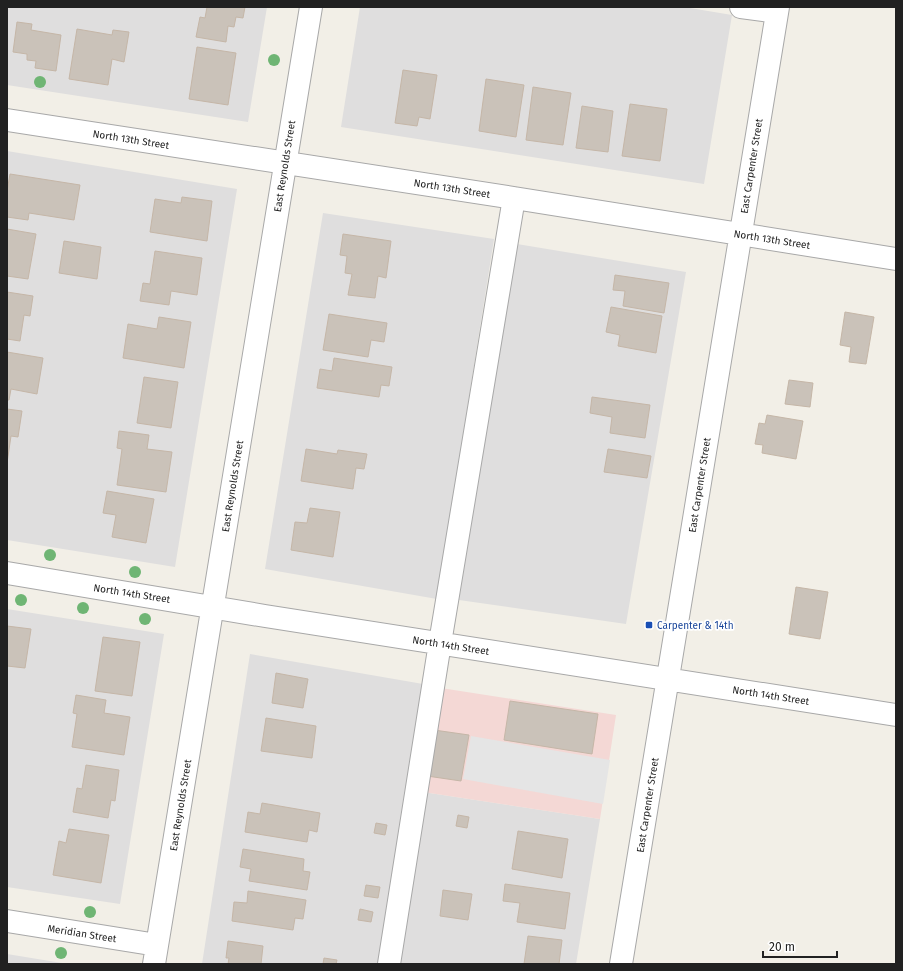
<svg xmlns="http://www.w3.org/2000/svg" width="903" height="971" viewBox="0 0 903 971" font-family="'Fira Sans',sans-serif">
<rect width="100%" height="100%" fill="#f2efe7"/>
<path fill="#dfdede" d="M7,7H267L248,122L7,85Z
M360,7H684L732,15L704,184L341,127Z
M7,151L237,189L175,567L7,540Z
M323,213L494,239L437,599L265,569Z
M517,244L686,272L626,624L459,600Z
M7,609L164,634L120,904L7,887Z
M250,654L423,684L381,964H202Z
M423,792L600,819L576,964H395Z
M7,954L68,964H7Z"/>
<path fill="#f4d8d5" d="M441,688L616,715L600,819L423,792Z"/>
<path fill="#e5e5e5" d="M471,736L610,760L603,804L463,779Z"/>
<path fill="#cac2b9" stroke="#c5b6a7" d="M207,7H245L243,18L236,17L234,27L228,26L226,42L196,37L200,17L205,18Z
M17,22L32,24L31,30L61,35L56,71L35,68L36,61L27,60V54L13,52Z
M77,29L112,35L113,30L129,32L124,62L112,59L108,85L69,79Z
M197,47L236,53L228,105L189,99Z
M403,70L437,75L430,119L419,117L417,126L395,123Z
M486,79L524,85L516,137L479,131Z
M533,87L571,93L563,145L526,140Z
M630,104L667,109L660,161L622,156Z
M582,106L613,111L608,152L576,148Z
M10,174L80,185L74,220L29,213L28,220L7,217V191Z
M182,197L212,201L207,241L150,232L155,199L181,203Z
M7,229L36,234L28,279L7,276Z
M343,234L391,241L386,278L378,276L375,298L348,295L352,274L345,273L347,256L340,255Z
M64,241L101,247L97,279L59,273Z
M155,251L202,258L197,295L171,291L169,305L140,301L143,283L150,284Z
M615,275L669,283L664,313L623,306L625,291L613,290Z
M7,292L33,296L30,316L24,315L20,341L7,339Z
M611,307L662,316L656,353L618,346L620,335L606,332Z
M845,312L874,317L866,364L849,362L851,347L840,345Z
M329,314L387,323L384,342L371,340L368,357L323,350Z
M159,317L191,322L184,368L123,358L128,324L157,329Z
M7,352L43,358L37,394L11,389L9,400H7Z
M334,358L392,367L389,386L381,385L379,397L317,388L320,369L332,371Z
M144,377L178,382L171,428L137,423Z
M789,380L813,383L810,407L785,404Z
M592,397L650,405L645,438L610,433L612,417L590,413Z
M7,409L22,411L18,437L11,436L7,463Z
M767,415L803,421L796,459L762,453L763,445L755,444L759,423L765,424Z
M119,431L149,435L147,449L172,452L166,492L117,485L122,449L117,448Z
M306,449L337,454L338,450L367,454L364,469L356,468L353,489L301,481Z
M608,449L651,456L647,478L604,472Z
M107,491L154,499L146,543L112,537L116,515L103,513Z
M310,508L340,512L333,557L291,550L295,522L307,523Z
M796,587L828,592L820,639L789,634Z
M7,626L31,629L25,668L7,666Z
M103,637L140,642L132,696L95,691Z
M276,673L308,679L303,708L272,703Z
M76,695L106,700L104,713L130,717L124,755L72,747L77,714L73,713Z
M510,701L598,714L592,754L504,740Z
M266,718L316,726L312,758L261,751Z
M434,730L469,735L461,781L427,776Z
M86,765L119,770L115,801L111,800L108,818L73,812L77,788L82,789Z
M262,803L320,813L317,832L309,830L307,842L245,832L248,812L260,814Z
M458,815L469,817L467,828L456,826Z
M376,823L387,825L385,835L374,833Z
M69,829L109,835L101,883L53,875L59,841L66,843Z
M518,831L568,839L562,878L512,869Z
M243,849L304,859L303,871L310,872L307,890L249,881L251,869L240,867Z
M505,884L570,893L565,929L517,922L520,903L503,901Z
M366,885L380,887L378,898L364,896Z
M443,890L472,894L468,920L440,916Z
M248,891L306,900L303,919L295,918L293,930L232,921L234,902L247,903Z
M360,909L373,912L371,922L358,920Z
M528,936L562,940L559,964H524Z
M228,941L263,946L261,964H228L229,958H226Z
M324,958L337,960L336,964H323Z"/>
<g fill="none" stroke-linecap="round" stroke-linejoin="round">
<defs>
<path id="minor" d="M741,7L777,12
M7,120L514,198L896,259
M7,573L265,616L896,715
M7,921L157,945
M154,964L311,7
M389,964L440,643L514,198
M621,964L778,7"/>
</defs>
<use href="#minor" stroke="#a8a8a8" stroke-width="24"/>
<use href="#minor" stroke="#fff" stroke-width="22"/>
</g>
<g fill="#6fb574">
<circle cx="274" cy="60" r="6"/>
<circle cx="40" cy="82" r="6"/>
<circle cx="50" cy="555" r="6"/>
<circle cx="135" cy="572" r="6"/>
<circle cx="21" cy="600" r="6"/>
<circle cx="83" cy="608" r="6"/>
<circle cx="145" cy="619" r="6"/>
<circle cx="90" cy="912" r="6"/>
<circle cx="61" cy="953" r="6"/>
</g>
<rect fill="#1a4fb4" stroke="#fff" stroke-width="1.5" x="645" y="621" width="8" height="8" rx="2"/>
<g text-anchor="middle" stroke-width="3.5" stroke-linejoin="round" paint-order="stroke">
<g font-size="10" fill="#212121" stroke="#fff">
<text transform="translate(131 139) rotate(9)" y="4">North 13th Street</text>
<text transform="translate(284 166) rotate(-81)" y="4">East Reynolds Street</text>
<text transform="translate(751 166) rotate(-81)" y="4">East Carpenter Street</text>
<text transform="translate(452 188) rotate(9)" y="4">North 13th Street</text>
<text transform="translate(772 239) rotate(9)" y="4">North 13th Street</text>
<text transform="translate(699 485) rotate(-81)" y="4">East Carpenter Street</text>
<text transform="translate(232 486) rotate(-81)" y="4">East Reynolds Street</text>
<text transform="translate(132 593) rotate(9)" y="4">North 14th Street</text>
<text transform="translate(451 645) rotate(9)" y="4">North 14th Street</text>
<text transform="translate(771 695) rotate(9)" y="4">North 14th Street</text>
<text transform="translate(180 805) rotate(-81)" y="4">East Reynolds Street</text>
<text transform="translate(647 805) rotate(-81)" y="4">East Carpenter Street</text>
<text transform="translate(82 933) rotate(9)" y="4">Meridian Street</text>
</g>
<g font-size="10" fill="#164399" stroke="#fff" text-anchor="start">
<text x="657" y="629">Carpenter &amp; 14th</text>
</g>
</g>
<rect width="903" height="971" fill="none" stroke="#212121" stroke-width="16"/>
<path d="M763 951v6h74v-6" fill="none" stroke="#212121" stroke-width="2"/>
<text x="769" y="951" font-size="12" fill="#212121" stroke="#ffffff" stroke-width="3" paint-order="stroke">20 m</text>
</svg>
